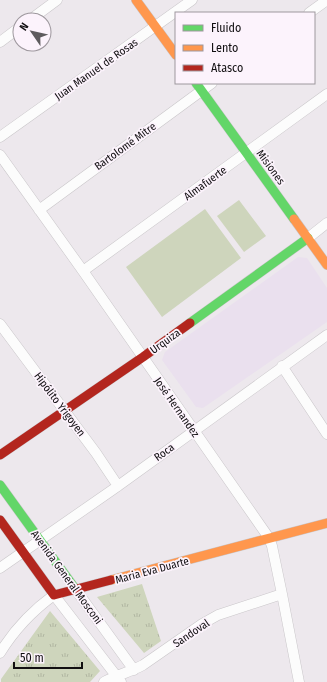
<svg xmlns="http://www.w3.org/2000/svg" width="327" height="682" viewBox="0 0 327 682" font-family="'Fira Sans Condensed',sans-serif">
<defs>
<pattern id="grass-tufts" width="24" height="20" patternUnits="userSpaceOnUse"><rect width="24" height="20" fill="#ced5bc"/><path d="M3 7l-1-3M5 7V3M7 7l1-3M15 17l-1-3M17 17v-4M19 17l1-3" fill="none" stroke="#b0b6a1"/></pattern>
</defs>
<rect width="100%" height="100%" fill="#ede8ed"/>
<path fill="#eae0ee" d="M298,257L307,258L327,288V322L203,408L196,407L162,360L165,352Z"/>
<path fill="url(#grass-tufts)" d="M142,584L161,641L144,653L97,597Z
M50,611L100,671L90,682H1V679Z"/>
<path fill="#ced5bc" d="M239,200L266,236L244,252L217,216Z
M205,209L241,258L162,317L126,267Z"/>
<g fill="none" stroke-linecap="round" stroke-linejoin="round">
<defs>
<path id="street" d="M309,13L327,0
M30,20L57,0
M0,42L20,27
M0,137L192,0
M0,155L83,271L269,538L272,546L282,594L299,682
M39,210L212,83
M308,238L327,223
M83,271L327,94
M0,324L96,453L118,486
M282,366L327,434
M0,568L118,486L327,335
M76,590L134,670
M0,653C14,630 32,611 54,595L121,682
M104,682C117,675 130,672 143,665L202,624L218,615L282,594"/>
<path id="fast" d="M196,83L294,219
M190,323L308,238
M0,485L76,590"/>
<path id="slow" d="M136,0L176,55
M294,219L327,265
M111,580L327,523"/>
<path id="jam" d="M0,455L143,357L190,323
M0,520L54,595L111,580"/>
</defs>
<use href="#street" stroke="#c9c6c9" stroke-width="11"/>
<use href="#fast" stroke="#c9c6c9" stroke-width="10"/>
<use href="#slow" stroke="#c9c6c9" stroke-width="10"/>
<use href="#jam" stroke="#c9c6c9" stroke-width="10"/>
<use href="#street" stroke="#fcfcfc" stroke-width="10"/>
<use href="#fast" stroke="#63d668" stroke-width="9"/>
<use href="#slow" stroke="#ff974d" stroke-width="9"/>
<use href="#jam" stroke="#b3261e" stroke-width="9"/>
</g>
<g text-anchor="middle" stroke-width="3.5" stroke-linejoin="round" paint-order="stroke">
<g font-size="11" fill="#110f11" stroke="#fcf3fc">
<text transform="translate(96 69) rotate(-35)" y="4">Juan Manuel de Rosas</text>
<text transform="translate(125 146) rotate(-36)" y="4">Bartolomé Mitre</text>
<text transform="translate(271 167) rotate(54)" y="4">Misiones</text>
<text transform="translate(205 183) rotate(-36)" y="4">Almafuerte</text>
<text transform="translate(165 341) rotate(-36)" y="4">Urquiza</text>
<text transform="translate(60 404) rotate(53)" y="4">Hipólito Yrigoyen</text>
<text transform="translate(177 407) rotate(55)" y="4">José Hernandez</text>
<text transform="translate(164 452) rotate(-36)" y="4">Roca</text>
<text transform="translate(152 570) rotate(-15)" y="4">Maria Eva Duarte</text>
<text transform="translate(67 577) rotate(54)" y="4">Avenida General Mosconi</text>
<text transform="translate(191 633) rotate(-34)" y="4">Sandoval</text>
</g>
</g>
<rect x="175" y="12" width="140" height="72" fill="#fcf3fc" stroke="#9e989e"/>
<rect x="183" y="25" width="20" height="6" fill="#63d668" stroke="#9e989e"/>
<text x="211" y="32" font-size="12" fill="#110f11">Fluido</text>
<rect x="183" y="45" width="20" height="6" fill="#ff974d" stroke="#9e989e"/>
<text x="211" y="52" font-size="12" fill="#110f11">Lento</text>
<rect x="183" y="65" width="20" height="6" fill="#b3261e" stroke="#9e989e"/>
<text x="211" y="72" font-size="12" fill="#110f11">Atasco</text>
<g transform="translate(32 32) rotate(304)"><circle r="19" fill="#fcf3fc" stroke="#9e989e"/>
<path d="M0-3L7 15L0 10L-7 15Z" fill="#5e5b5e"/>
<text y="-6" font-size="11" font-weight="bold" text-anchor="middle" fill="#110f11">N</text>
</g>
<path d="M14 662v6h68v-6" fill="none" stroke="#110f11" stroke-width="2"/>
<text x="20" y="662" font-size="12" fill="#110f11" stroke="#fcf3fc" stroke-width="3" paint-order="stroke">50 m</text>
</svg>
